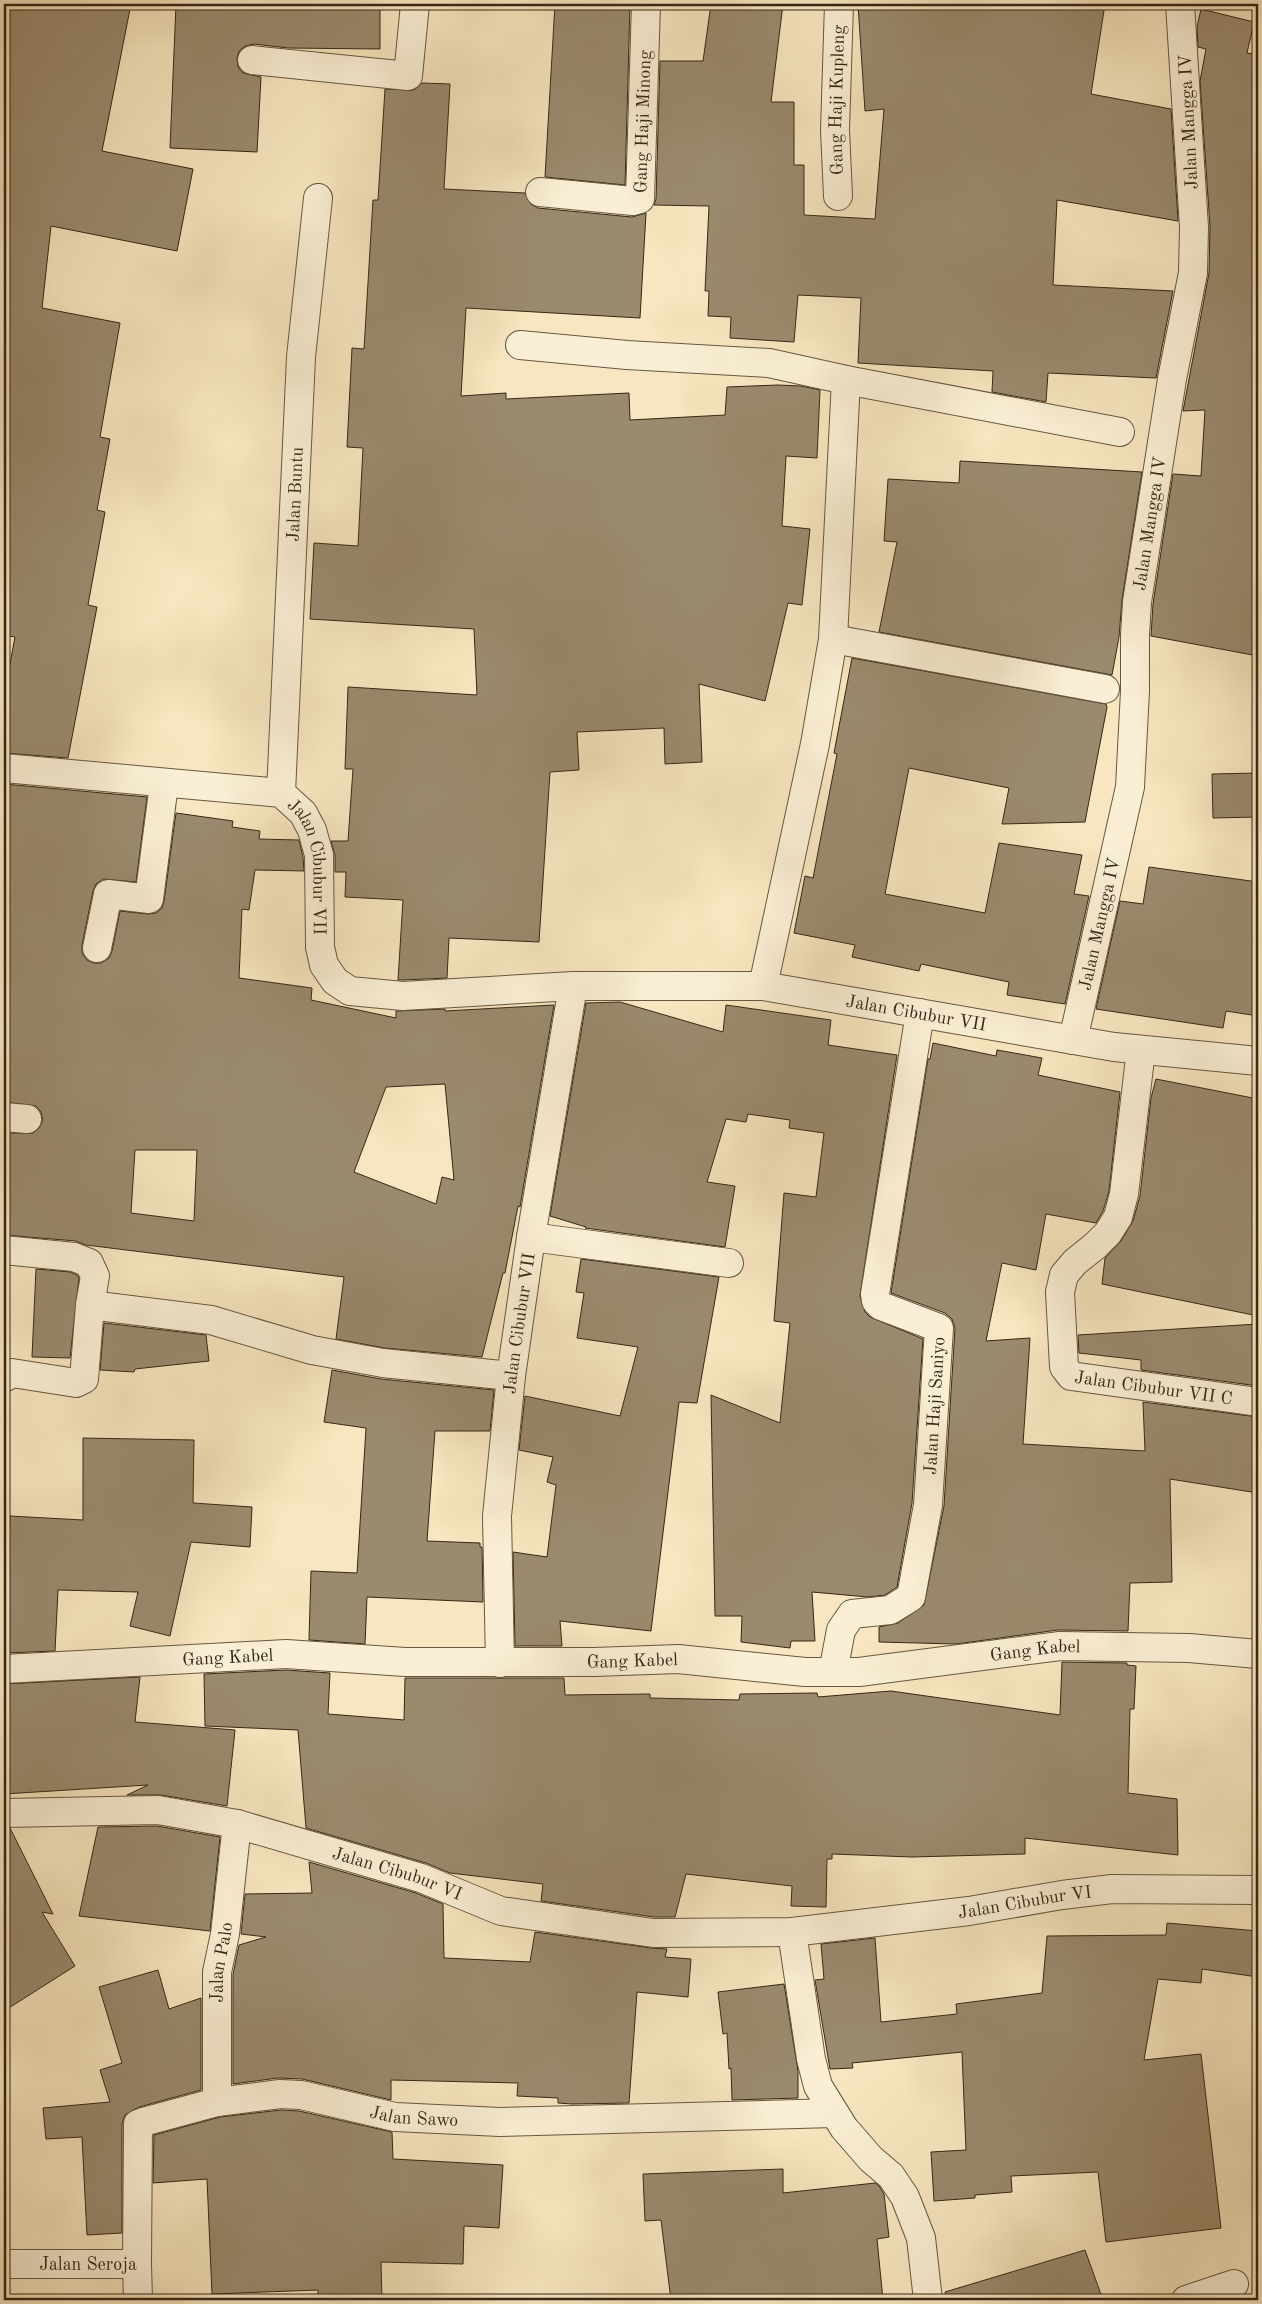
<svg xmlns="http://www.w3.org/2000/svg" width="1262" height="2304" viewBox="0 0 1262 2304" font-family="'Old Standard TT',serif">
<rect width="100%" height="100%" fill="#f7e6bf"/>
<filter id="stains"><feTurbulence type="fractalNoise" baseFrequency=".004" numOctaves="4"/><feColorMatrix values="0 0 0 0 .2 0 0 0 0 .09 0 0 0 0 .02 0 0 0 .5 -.17"/></filter>
<radialGradient id="worn" r=".72"><stop offset=".6" stop-color="#630" stop-opacity="0"/><stop offset="1" stop-color="#630" stop-opacity=".3"/></radialGradient>
<path fill="#9a8a6e" stroke="#362716" fill-rule="evenodd" d="M4,4H131L102,151L193,169L177,251L51,226L42,308L120,323L100,437L110,439L97,510L105,512L88,605L97,607L68,758L4,753V696L15,637L4,635Z
M176,4H380V49L288,48L254,44L245,46L239,51L237,58L238,67L243,73L261,77L257,152L170,148Z
M555,4H630L625,185L545,177Z
M711,4H783L771,102H794V165H804V215L875,219L884,109L865,111L858,4H1105L1091,94L1171,109L1178,221L1057,200L1053,285L1173,291L1156,378L1048,373L1046,402L992,392L993,371L858,363L861,298L798,295L794,342L730,338L731,317L708,316L709,291H705L709,206L654,205L656,199L660,61H703Z
M1201,9L1254,22L1247,53L1258,55V288L1255,332H1258V656L1151,636L1153,604L1173,474L1201,476L1205,410L1183,411L1209,273L1210,226L1200,81L1206,49L1198,47L1197,27Z
M422,83L450,84L444,189L525,193L531,204L538,208L632,217L646,213L640,318L466,308L461,396L506,393V399L629,393L630,420L725,415L727,387L778,385L801,386L820,390L817,458L786,456L782,526L810,529L802,605L788,603L765,701L699,684L702,762L665,764L664,728L577,732L579,770L550,772L539,942L449,938L447,978L403,980H398L403,900L345,897L346,872H335V855L331,841H348L353,769H345L348,687L477,695L474,629L310,619L314,543L358,546L363,448L347,447L352,348L364,349L373,200H378L385,89L414,90Z
M960,461L1142,472L1122,600L1119,637L1112,675L879,632L897,542L884,541L888,479L959,483Z
M852,658L1106,704L1107,707L1085,822L1002,824L1009,788L909,768L885,894L985,913L999,843L1082,855L1074,894L1089,896L1065,1004L1007,995L1009,982L921,964L919,971L852,957L855,945L794,933L805,876L813,878L837,754L834,753Z
M1258,773V817L1213,818L1212,774Z
M4,784L147,797L136,882L103,879L96,884L93,891L82,945V953L87,960L93,963H101L109,958L112,951L120,911L148,914L156,913L162,908L164,901L176,813L233,821L232,827L260,831L259,839L299,840L303,857L304,871L255,870L249,910L242,909L239,978L312,988L311,1000L396,1018V1011L445,1009V1011L554,1005L520,1207L518,1206L505,1273H503L482,1357L385,1348L336,1339L344,1277L86,1245L76,1241L4,1235V1133H33L39,1128L43,1120L41,1112L36,1106L4,1102ZM445,1084L454,1180L442,1177L436,1204L354,1172L386,1087ZM135,1150H197L194,1221L131,1213Z
M1149,867L1258,882L1253,928L1258,929V1016L1226,1011L1223,1028L1096,1009L1120,901L1143,904Z
M620,1002L723,1032L726,1005L831,1020L828,1045L897,1055L860,1296L865,1312L870,1317L923,1339L912,1503L897,1587L885,1595L868,1597L812,1592L815,1641H791L790,1648L741,1642L742,1616H715L711,1395L780,1423L790,1323L774,1321L784,1193L816,1197L824,1133L789,1128L790,1120L748,1114L746,1122L726,1119L707,1182L735,1186L725,1247L585,1228L586,1227L550,1216L586,1003Z
M933,1043L996,1056L997,1050L1042,1058L1038,1075L1120,1092L1109,1191L1103,1211L1096,1223L1046,1214L1036,1270L1002,1263L986,1341L1030,1338L1023,1444L1145,1451L1143,1402L1258,1417V1493L1170,1479L1172,1582L1130,1583L1128,1631L1058,1630L956,1644L879,1642V1627L898,1623L924,1605L944,1506L955,1328L952,1319L945,1313L891,1293L928,1059H930Z
M1156,1079L1258,1099V1316L1102,1284L1105,1258L1121,1241L1133,1221L1140,1196L1151,1098Z
M581,1259L719,1277L697,1403L679,1402L651,1631L560,1621L562,1646H515L513,1552L547,1557L556,1485L547,1482L553,1457L519,1450L525,1396L620,1416L638,1347L577,1338L584,1293L576,1292Z
M36,1269L70,1272L77,1275L79,1278L70,1358L32,1357Z
M104,1323L206,1335L209,1361L135,1369L134,1372L100,1370Z
M1258,1324V1386L1141,1370V1360L1079,1353L1078,1335Z
M332,1370L381,1379L494,1390L490,1431H435L427,1541L480,1543V1547H482L483,1602L367,1597L365,1644L309,1640L311,1571L357,1573L366,1428L324,1422Z
M83,1438L194,1440L193,1503L252,1507L250,1547L191,1542L170,1636L130,1626L138,1592L58,1590L55,1651L4,1653V1584H7L10,1516L83,1520Z
M1062,1662L1127,1663V1665L1136,1666L1134,1709H1130L1128,1793L1177,1799L1178,1855L1025,1838V1854L912,1857L832,1854V1859H827L826,1907L791,1906L792,1886L686,1874L675,1917H654L541,1901L543,1884L450,1873L426,1863L306,1828L298,1730L205,1726L204,1674L286,1670L330,1673L328,1714L404,1720L405,1678H564L565,1695L650,1694V1698L739,1700L740,1694L817,1693L818,1697L891,1691L1060,1715Z
M140,1677L135,1722L235,1730L227,1806L161,1795H127L148,1785L4,1794V1684Z
M157,1826L220,1837L210,1931L79,1916L98,1827Z
M10,1828L53,1914L42,1912L75,1966L4,2011V1829Z
M309,1862L416,1893L443,1904L444,1958L530,1962L535,1932L651,1948L667,1949L665,1957L691,1959L688,1997L637,1992L629,2103L572,2104L558,2103V2098L517,2096L518,2083L391,2080V2100L302,2079L278,2078L233,2084V1974L239,1945L266,1937L241,1934L245,1894L312,1893Z
M1167,1923L1258,1931V1977L1202,1969L1201,1983L1158,1979L1144,2060L1201,2054L1221,2228L1106,2242L1098,2172L1011,2176L1012,2192L975,2195V2198L934,2201L931,2152L966,2150L962,2052L852,2063L853,2068L830,2069L815,1980L824,1979L821,1944L875,1938L881,2022L957,2014L956,2004L1042,1993L1047,1936L1166,1935Z
M158,1970L169,2009L201,1998V2090L139,2107L125,2115L122,2124V2233L87,2235L82,2137L46,2139L43,2108L110,2102L100,2070L122,2063L99,1987Z
M784,1984L798,2071V2098L732,2100L731,2068L729,2069L727,2033L723,2034L718,1992Z
M281,2110L299,2111L392,2132L393,2159L503,2165L499,2228L464,2226L463,2264L381,2262L382,2300H318V2290L212,2294L207,2179L153,2183L154,2135L220,2117Z
M783,2169V2193L875,2183L879,2186L884,2194L889,2237L877,2239L883,2300H671L661,2220L645,2221L643,2174Z
M1085,2250L1103,2300H946L945,2292Z"/>
<g fill="none" stroke-linecap="round" stroke-linejoin="round">
<defs>
<g id="minor">
<path d="M252,60L408,76L415,4"/>
<path id="s1" d="M540,192L633,201L640,199L646,4"/>
<path id="s2" d="M838,196L835,130L839,4"/>
<path d="M520,345L627,355L769,363L846,380L1120,432"/>
<path d="M833,639L1105,689"/>
<path id="s3" d="M4,768L281,793L303,813L312,830L319,855L320,947L324,965L335,981L350,991L403,996L573,986H763L1114,1047L1258,1061"/>
<path id="s4" d="M281,793L301,357L318,198"/>
<path d="M97,948L108,894L149,899L164,784"/>
<path d="M763,986L815,744L833,639L846,380"/>
<path id="s5" d="M1073,1040L1130,787L1135,691V635L1137,602L1172,379L1193,273L1194,227L1180,4"/>
<path id="s6" d="M1141,1050L1124,1194L1118,1217L1108,1233L1095,1246L1075,1262L1064,1275L1060,1292L1064,1367L1071,1376L1258,1402"/>
<path d="M4,1117L27,1119"/>
<path d="M531,1237L729,1263"/>
<path d="M4,1250L74,1257L89,1263L95,1276L90,1305L84,1379L76,1383L12,1373L4,1378"/>
<path d="M90,1305L211,1320L312,1350L383,1363L511,1376"/>
<path id="s7" d="M500,1663L497,1516L511,1376L531,1237L573,986"/>
<path id="s8" d="M4,1669L286,1654L405,1662H594L678,1659L805,1672H859L1060,1646L1189,1648L1258,1654"/>
<path id="s9" d="M833,1672L841,1630L852,1614L890,1610L911,1597L928,1505L939,1328L881,1306L876,1301L875,1294L920,1013"/>
<path id="s10" d="M4,1813L158,1810L237,1824L421,1878L501,1911L653,1933L792,1932L969,1911L1062,1895L1112,1889L1258,1890"/>
<path d="M792,1932L811,2059L818,2086L844,2128L871,2159L891,2176L905,2197L921,2238L928,2300"/>
<path id="s11" d="M217,2102V1972L225,1934L237,1824"/>
<path id="s12" d="M4,2264H137"/>
<path id="s13" d="M138,2300L137,2264L138,2124L143,2122L217,2102L280,2094L301,2095L395,2117L500,2122L834,2113"/>
<path d="M1186,2300L1234,2284"/>
</g>
</defs>
<use href="#minor" stroke="#665740" stroke-width="30"/>
<use href="#minor" stroke="#faefd5" stroke-width="28"/>
</g>
<g text-anchor="middle" stroke-width="4" stroke-linejoin="round" paint-order="stroke">
<g font-size="18" fill="#362716" stroke="#faefd5">
<text dy="6" stroke="none"><textPath href="#s2" startOffset="96">Gang Haji Kupleng</textPath></text>
<text dy="6" stroke="none"><textPath href="#s1" startOffset="178">Gang Haji Minong</textPath></text>
<text transform="translate(1188 122) rotate(-93)" y="6">Jalan Mangga IV</text>
<text dy="6" stroke="none"><textPath href="#s4" startOffset="299">Jalan Buntu</textPath></text>
<text dy="6" stroke="none"><textPath href="#s5" startOffset="524">Jalan Mangga IV</textPath></text>
<text dy="6" stroke="none"><textPath href="#s3" startOffset="362">Jalan Cibubur VII</textPath></text>
<text dy="6" stroke="none"><textPath href="#s5" startOffset="119">Jalan Mangga IV</textPath></text>
<text dy="6" stroke="none"><textPath href="#s3" startOffset="1070">Jalan Cibubur VII</textPath></text>
<text dy="6" stroke="none"><textPath href="#s7" startOffset="341">Jalan Cibubur VII</textPath></text>
<text dy="6" stroke="none"><textPath href="#s6" startOffset="436">Jalan Cibubur VII C</textPath></text>
<text dy="6" stroke="none"><textPath href="#s9" startOffset="318">Jalan Haji Saniyo</textPath></text>
<text dy="6" stroke="none"><textPath href="#s8" startOffset="1034">Gang Kabel</textPath></text>
<text dy="6" stroke="none"><textPath href="#s8" startOffset="224">Gang Kabel</textPath></text>
<text dy="6" stroke="none"><textPath href="#s8" startOffset="629">Gang Kabel</textPath></text>
<text dy="6" stroke="none"><textPath href="#s10" startOffset="402">Jalan Cibubur VI</textPath></text>
<text dy="6" stroke="none"><textPath href="#s10" startOffset="1040">Jalan Cibubur VI</textPath></text>
<text dy="6" stroke="none"><textPath href="#s11" startOffset="140">Jalan Palo</textPath></text>
<text dy="6" stroke="none"><textPath href="#s13" startOffset="458">Jalan Sawo</textPath></text>
<text dy="6" stroke="none"><textPath href="#s12" startOffset="84">Jalan Seroja</textPath></text>
</g>
</g>
<rect width="1262" height="2304" fill="none" stroke="#f7e6bf" stroke-width="20"/>
<rect x="5" y="5" width="1252" height="2294" fill="none" stroke="#362716" stroke-width="2.5"/>
<rect x="10" y="10" width="1242" height="2284" fill="none" stroke="#362716"/>
<rect width="100%" height="100%" filter="url(#stains)"/>
<rect width="100%" height="100%" fill="url(#worn)"/>
</svg>
